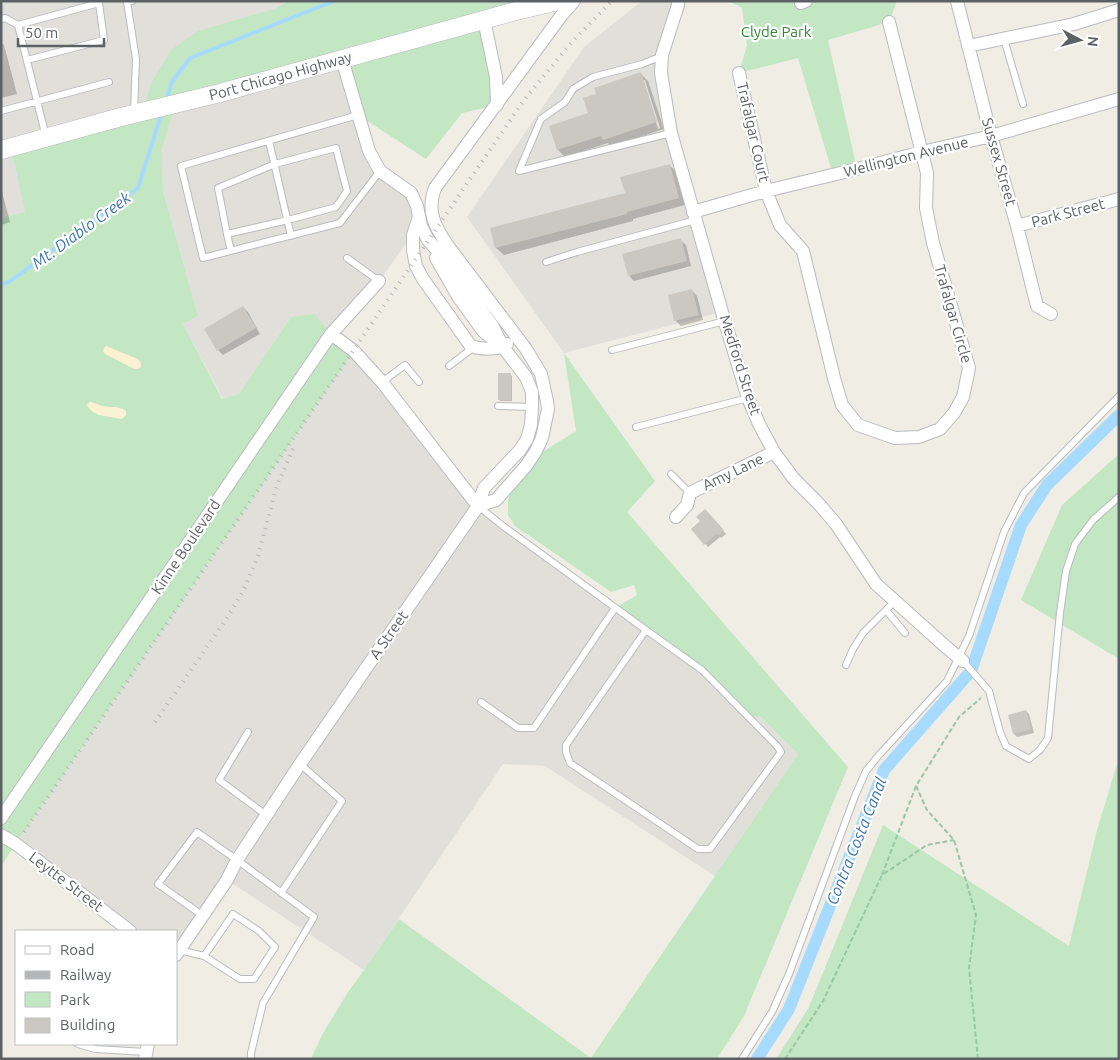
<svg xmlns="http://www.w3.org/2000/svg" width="1120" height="1060" viewBox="0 0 1120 1060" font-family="Ubuntu,sans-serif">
<rect width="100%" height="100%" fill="#f0ede5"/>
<path fill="#e1dfda" d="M1,1H289L274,9L142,112L25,212L1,218Z
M642,1H678L661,73L722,312L564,353L467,217L584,47Z
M342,59L369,151L411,193L417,228L379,281L331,334L291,317L239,394L223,399L183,324L198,316L163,191L162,149L176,104Z
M354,351L478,506L760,716L798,754L715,876L545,766L503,764L364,970L227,880L176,955V931H130L16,844Z"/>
<path fill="#c2e7c2" d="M289,1H558L484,20L497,105L462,113L426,159L358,115L342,59L176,104L162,149L163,191L198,316L183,324L222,399L239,394L291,317L315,314L331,334L354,351L1,866V218L25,212L11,147L142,112L152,82L171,50L198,31L274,9Z
M729,1H897L889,22L828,40L857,169L833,175L798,58L739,73L747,45L742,8Z
M564,353L655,481L627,512L848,767L744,1016L717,1059H311L322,1035L348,992L364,970L399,919L591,1058L798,754L760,716L749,717L702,670L615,608L637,595L634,585L611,592L515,526L508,515V500L512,489L541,453L576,431Z
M1119,454V659L1021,600L1062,505Z
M1119,758V1059H776L809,1007L883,825L1069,946L1097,830Z"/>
<path fill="#fbf1d5" d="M106,346L138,359L141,363V367L138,369H134L105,354L103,351L104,348Z
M90,402C95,402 98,405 102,406C110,408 118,405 126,411V415L122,419L99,415L93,412L88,407L87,404Z"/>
<path fill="#0003" fill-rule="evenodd" d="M1,42L4,45L17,94L1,98Z
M641,74L648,81L664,129L611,146L608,143L565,157L558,150L551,127L590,114L598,95ZM643,80H645L660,128L658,129Z
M669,165L677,172L685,205L633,219V221L504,255L496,248L492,229L626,194Z
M1,188L10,222L1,225Z
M680,240L686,245L691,266L634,281L629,276Z
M692,291L697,296L703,320L681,326L675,320Z
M243,307L248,312L260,334L223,355L218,350Z
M511,375L512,376V401H500L499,399Z
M708,513L726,534L721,538L720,537L708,547L692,529Z
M1026,711L1029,714L1034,733L1017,737L1014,734L1009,716Z"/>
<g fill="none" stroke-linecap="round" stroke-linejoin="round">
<path stroke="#a6daff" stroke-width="4" d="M166,100L172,82L190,58L334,1
M1,284L9,282L138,188L162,112"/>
<path stroke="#a6daff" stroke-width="12" d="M757,1059L789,1009L884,770L971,671L1021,525L1047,485L1119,415"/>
</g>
<path fill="#cbc8c2" d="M641,72L657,122L603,140L601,136L557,150L549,126L588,113L583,98L596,94L594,88Z
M670,164L679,198L627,212V214L495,248L490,228L625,193L620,177Z
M681,238L687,261L628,276L622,254Z
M692,289L699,315L674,321L668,295Z
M243,306L256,328L217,351L204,329Z
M498,373H511V400H498Z
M705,509L724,530L718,535L716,534L704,545L691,529L700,521L696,517Z
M1026,710L1031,729L1013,734L1008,715Z"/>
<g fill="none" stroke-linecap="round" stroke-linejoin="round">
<defs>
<path id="lane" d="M132,1L127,2L136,59L134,113
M1,19L5,18L18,25
M1004,39L1023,104
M662,56L642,64L593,77L573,89L565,102L541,119L519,171L671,133
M27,60L104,40L99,3L18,25L46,137
M1,111L109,82
M358,115L181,166L203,258L340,223L380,171
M269,141L291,236
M336,148L347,191L336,207L288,220L227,234L218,188L275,164Z
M227,234L231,251
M347,258L379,281
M546,262L577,252L696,220
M612,350L725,321
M449,366L474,347
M382,382L405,365L419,382
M498,406L532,407
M636,427L748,398
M671,474L690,493
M478,506L503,526L646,630L566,745V752L570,763L698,849H710L781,752L777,746L702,670L646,630
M886,610L905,633
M963,661L989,691L1000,732L1006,746L1029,759L1040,750L1048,738L1060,613L1066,571L1075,544L1093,520L1119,497
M846,665L853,649L863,633L895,601
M481,702L518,728H534L615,608
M248,732L219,780L266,815
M281,893L342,801L300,764
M202,915L158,884L197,832L237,860L314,917L263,1003L251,1053V1059
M179,950L204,956L240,979H254L275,947L259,931L233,914L204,956
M78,1044L95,1049L146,1052
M742,1059L772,1012L789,974L855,796L866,771L879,755L947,681L969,636L1004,532L1024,493L1119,396"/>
<path id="street" d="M678,1V5L662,55L661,73L671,133L722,312L748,398L759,424L774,452L794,479L819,504L836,524L876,584L946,647L963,661
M957,1L991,136L1017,226L1037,306L1051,314
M801,3L806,1
M484,20L496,77L497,105
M968,46L1074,24L1119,10
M342,59L369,151L380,171L411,193L417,206L421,226L428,240L445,259L492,325L503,347L526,377L532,392V407L531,425L527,439L520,450L484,488L478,506
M739,73L766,191L780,225L803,251L834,378L842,405L858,425L895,438L919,437L940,429L954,413L963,397L969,368L933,243L926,208L927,173L889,22
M693,212L766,191L857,169L922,152L991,136L1119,99
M419,217L413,235V250L416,266L423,279L470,345C478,350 500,350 507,344
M1017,226L1119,199
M436,258L459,298L483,331L499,344
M478,506L496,500L526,466L536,451L542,438L548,409L547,401L541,374L526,349L448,246C435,227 426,211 435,188L561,16L574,1
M676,517L687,505L690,493L774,452
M1,818L331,334L379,281
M1,835L16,844L130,931
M176,955L227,880L237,860L300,764L478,506L382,382L354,351L331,334
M145,1059L148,1044"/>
<g id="secondary">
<path id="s1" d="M1,150L121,117L220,93L516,11L558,1"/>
</g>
</defs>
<use href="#lane" stroke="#b8bbbf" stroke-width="8"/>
<use href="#street" stroke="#b8bbbf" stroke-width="14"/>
<use href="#secondary" stroke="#b7babf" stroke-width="19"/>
<path stroke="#99c7a5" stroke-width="2" stroke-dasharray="5 2.5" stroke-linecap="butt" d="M916,786L882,875L927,845L954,840
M785,1059L823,1001L882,875
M978,1059L969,968L976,915L954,840L927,810L916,786L959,717L981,698"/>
<use href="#lane" stroke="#fff" stroke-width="6"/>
<use href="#street" stroke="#fff" stroke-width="12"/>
<use href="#secondary" stroke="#fff" stroke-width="18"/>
<path stroke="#b4b5b6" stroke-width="4" stroke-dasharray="1 6" stroke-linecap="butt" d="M155,722L229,615L244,589L258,556L277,485L294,447
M24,832L323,395L524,100L572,42L612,1"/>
</g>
<g text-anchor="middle" stroke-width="4.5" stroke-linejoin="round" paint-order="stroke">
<g font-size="15" fill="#348736" stroke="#fff">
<text x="776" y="37">Clyde Park</text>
</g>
<g font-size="15" fill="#5d6166" stroke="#fff">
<text dy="5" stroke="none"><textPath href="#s1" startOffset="289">Port Chicago Highway</textPath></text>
<text transform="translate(753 132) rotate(77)" y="5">Trafalgar Court</text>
<text transform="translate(906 157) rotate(-14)" y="5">Wellington Avenue</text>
<text transform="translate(999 162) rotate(74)" y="5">Sussex Street</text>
<text transform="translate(1068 213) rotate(-15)" y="5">Park Street</text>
<text transform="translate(953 314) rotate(74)" y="5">Trafalgar Circle</text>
<text transform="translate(740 365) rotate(72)" y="5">Medford Street</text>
<text transform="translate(733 472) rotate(-26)" y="5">Amy Lane</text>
<text transform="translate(186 547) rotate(-56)" y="5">Kinne Boulevard</text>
<text transform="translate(389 635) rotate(-55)" y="5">A Street</text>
<text transform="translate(66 882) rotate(37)" y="5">Leytte Street</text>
</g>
<g font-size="16" font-style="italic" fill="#3d75ab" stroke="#fff">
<text transform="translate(81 230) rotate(-36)" y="6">Mt. Diablo Creek</text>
<text transform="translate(856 841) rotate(-68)" y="6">Contra Costa Canal</text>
</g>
</g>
<rect width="1120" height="1060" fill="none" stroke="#5d6166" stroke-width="5"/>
<rect x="15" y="930" width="162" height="115" fill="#ffffff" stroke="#bec0c2"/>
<rect x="25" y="946" width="25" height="8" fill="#ffffff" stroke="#bec0c2"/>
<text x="60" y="955" font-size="15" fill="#5d6166">Road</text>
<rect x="25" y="971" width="25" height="8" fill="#b4b5b6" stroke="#bec0c2"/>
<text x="60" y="980" font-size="15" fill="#5d6166">Railway</text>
<rect x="25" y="992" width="25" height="15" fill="#c2e7c2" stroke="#bec0c2"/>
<text x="60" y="1005" font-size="15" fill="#5d6166">Park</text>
<rect x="25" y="1018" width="25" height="15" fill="#cbc8c2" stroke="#bec0c2"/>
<text x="60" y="1030" font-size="15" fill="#5d6166">Building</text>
<g transform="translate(1080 40) rotate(96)" stroke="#ffffff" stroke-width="4" paint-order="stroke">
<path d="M0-4L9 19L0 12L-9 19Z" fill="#5d6166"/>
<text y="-8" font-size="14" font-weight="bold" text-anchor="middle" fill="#5d6166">N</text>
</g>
<path d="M18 38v8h86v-8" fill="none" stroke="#5d6166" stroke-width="2.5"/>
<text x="25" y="38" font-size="15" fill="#5d6166" stroke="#ffffff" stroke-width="4" paint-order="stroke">50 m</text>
</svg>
